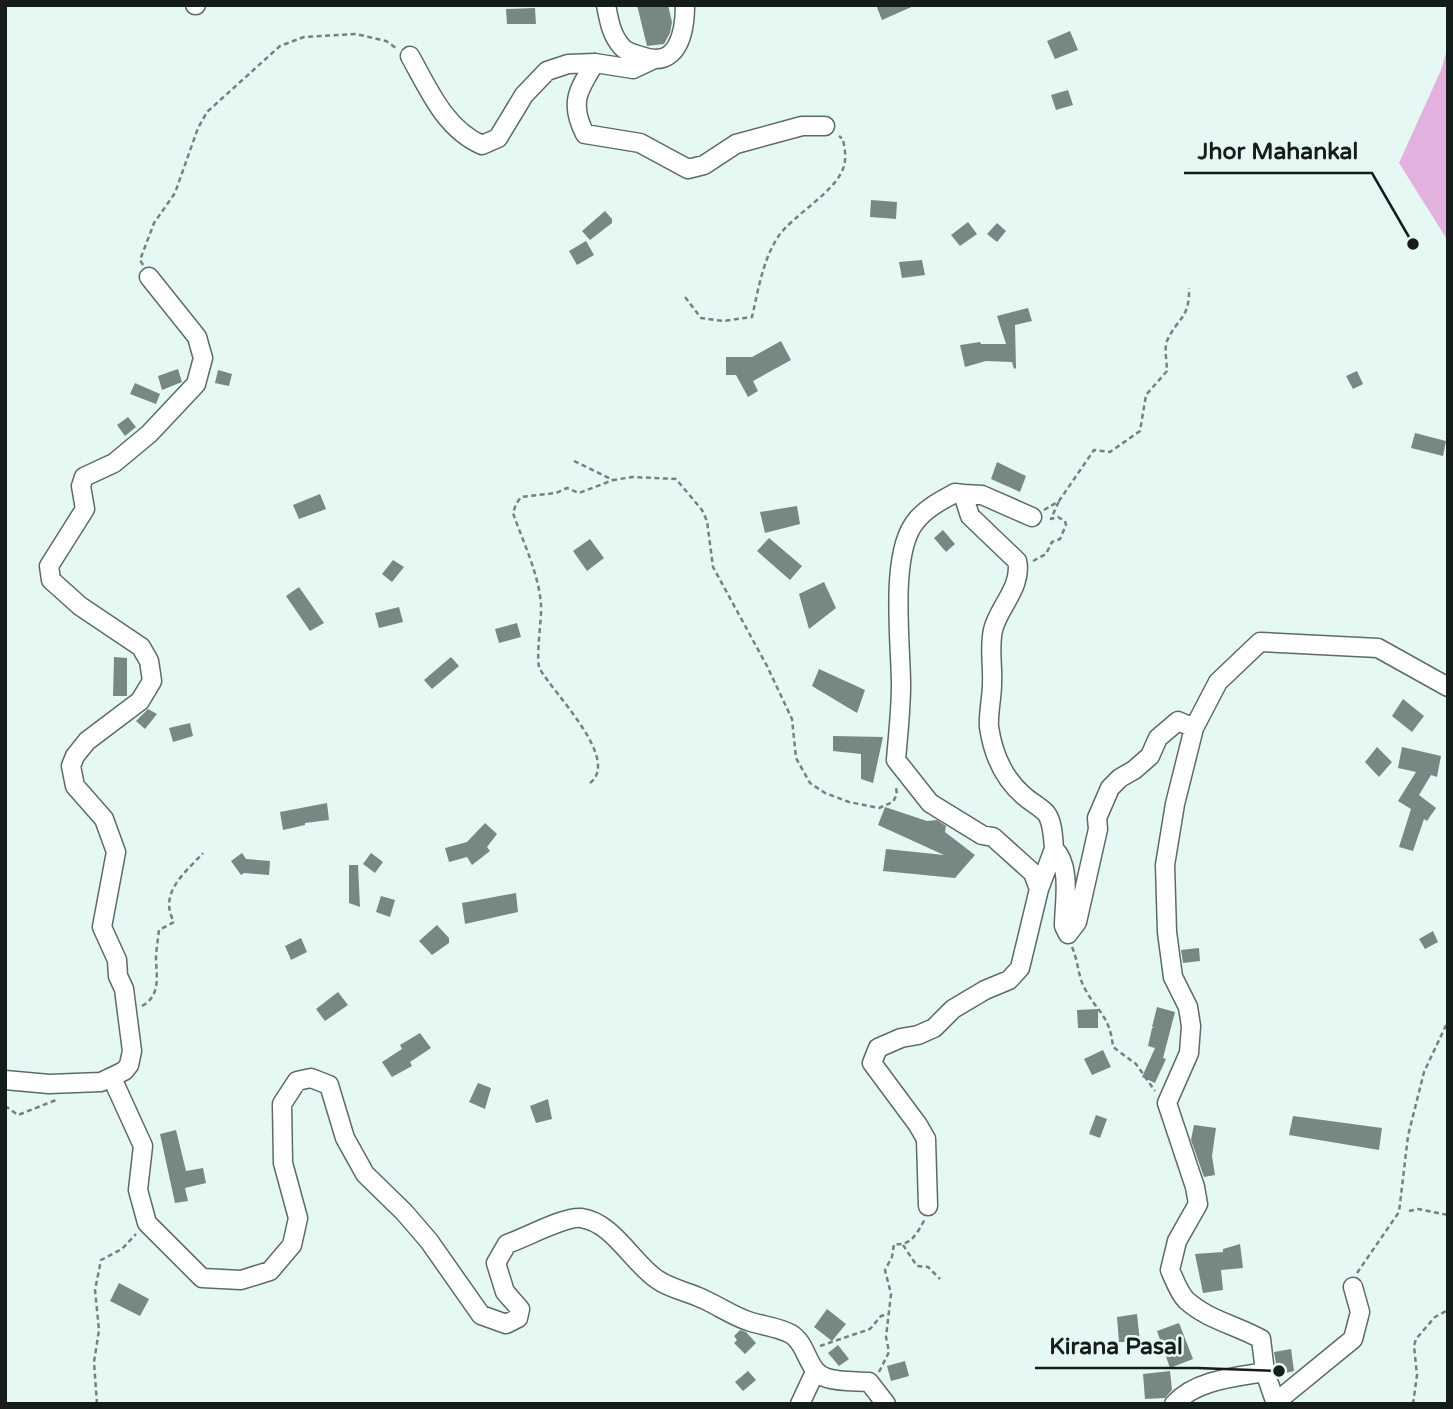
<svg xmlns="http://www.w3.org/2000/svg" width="1453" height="1409" viewBox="0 0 1453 1409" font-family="'Varela Round',sans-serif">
<rect width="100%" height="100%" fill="#e6f8f4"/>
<path fill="#e2b1dd" d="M1448,46V241L1399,163L1441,70Z"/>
<path fill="#778784" d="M637,5H668L672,22L670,33L664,44L647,46Z
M876,5H916L882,20Z
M535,8L536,24H507L506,9Z
M1070,31L1078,50L1055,59L1047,41Z
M1068,90L1073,105L1056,110L1051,95Z
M871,200L897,202L896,219L870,217Z
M605,211L612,219V223L590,240L582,231Z
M968,222L977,234L960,246L951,235Z
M997,223L1006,231L997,242L987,234Z
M586,241L594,255L577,265L569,251Z
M922,260L925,275L902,278L899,262Z
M1028,308L1032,321L1015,325L1016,368L1014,369L1012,362L986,361L965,367L960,345L980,342L981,344H1006L997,316Z
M781,341L791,360L753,381L758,391L748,397L736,375H726V357H752Z
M178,369L182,382L162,390L158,376Z
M218,370L232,374L229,386L215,383Z
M1357,371L1363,384L1353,389L1346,376Z
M135,383L160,394L156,404L130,394Z
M128,417L136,427L125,436L117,425Z
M1415,433L1446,441L1443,456L1411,448Z
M997,462L1026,476L1020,492L991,479Z
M320,494L326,509L299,519L293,505Z
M797,506L800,524L765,533L760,512Z
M943,530L955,544L946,552L934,538Z
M769,538L802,566L790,580L757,551Z
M590,539L604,558L587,571L573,551Z
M393,560L404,567L392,582L382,574Z
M824,582L836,608L809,629L799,594Z
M299,587L324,623L310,631L286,596Z
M399,607L403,622L379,628L375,613Z
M517,623L521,637L499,643L495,629Z
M114,657L127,658V696H113Z
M451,657L459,666L432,689L424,680Z
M819,669L865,690L857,713L812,686Z
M1403,699L1424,716L1412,732L1392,716Z
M148,709L157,714L145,729L136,721Z
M190,723L193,736L173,742L169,728Z
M833,736L883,737L873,783L861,779V754L833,751Z
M1377,747L1392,762L1379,777L1365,762Z
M1402,747L1441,756L1437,777L1431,775L1419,795L1436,808L1427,821L1424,819L1413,851L1399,847L1411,809L1398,801L1416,772L1398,768Z
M327,803L329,820L305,823V825L283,830L280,812Z
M885,807L927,821L937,820L946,826L945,832L975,855L955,878L883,871L886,849L944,855L878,825Z
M485,823L497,834L487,847L490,851L472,865L467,857L449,862L445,848L467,842Z
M242,853L246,859L270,861L269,875L244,873L241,875L231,861Z
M371,853L383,862L375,873L363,864Z
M349,865H358L360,907L349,903Z
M516,893L518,912L465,924L462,903Z
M381,896L395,900L390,917L376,912Z
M437,925L449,938V943L432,955L419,941Z
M1433,931L1438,942L1425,949L1419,939Z
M301,938L307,952L291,960L285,946Z
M1199,948L1200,961L1183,963L1181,950Z
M338,992L348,1005L325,1021L316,1009Z
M1157,1007L1175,1012L1163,1058L1166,1059L1155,1083L1142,1077L1155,1048L1148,1046L1152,1028L1155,1027H1152Z
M1098,1009V1028H1078L1077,1010Z
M420,1033L431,1048L410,1062L412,1066L392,1077L382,1062L402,1049L400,1045Z
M1103,1050L1111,1067L1092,1075L1084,1059Z
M478,1083L491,1088L485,1109L469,1102Z
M548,1099L552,1119L536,1123L530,1106Z
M1096,1115L1107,1119L1100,1138L1089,1134Z
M1293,1116L1382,1128L1379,1150L1289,1135Z
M1194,1125L1216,1128L1212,1156L1215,1175L1204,1177L1191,1140Z
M176,1130L186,1171L203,1168L206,1183L185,1188L188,1201L175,1203L160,1134Z
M1240,1244L1243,1268L1221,1270L1223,1290L1203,1293L1195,1254L1223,1252V1249Z
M119,1283L149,1299L140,1316L110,1301Z
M827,1309L846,1324L832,1341L814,1327Z
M1137,1314L1140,1342H1119L1117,1317Z
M1179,1323L1193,1359L1170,1368L1157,1331Z
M740,1330L746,1332L756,1343L745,1354L734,1343L737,1340L734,1336Z
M838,1345L849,1359L839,1366L828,1353Z
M1291,1349L1294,1371L1278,1375L1274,1352Z
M905,1361L909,1376L891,1381L887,1366Z
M748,1371L756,1380L743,1391L735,1382Z
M1170,1371L1172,1390L1165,1398L1145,1399L1143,1374Z"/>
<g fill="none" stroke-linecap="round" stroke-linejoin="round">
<defs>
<path id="minor" d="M195,5H196
M606,5C609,20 611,35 622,47C626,52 635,54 641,56C678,70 685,32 685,5
M410,56C429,90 445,129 482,145L498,138L524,95L547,71L568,64L595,63L633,69L652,60
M595,63C578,90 569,103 585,134L640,143L688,169L704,165L736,144L802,126H825
M963,494L955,493C942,500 926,508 916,521C889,553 901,644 901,685C901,710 898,735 896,760L930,803L982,835L993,837L1033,873L1039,889
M1032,517L982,495L963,494L970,516L1017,561C1023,586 998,608 993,630C989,649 993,665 992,684C992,698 988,713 989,727C993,754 1003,778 1024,796C1031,802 1040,807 1046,813C1053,822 1053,838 1054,849C1072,866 1064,903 1064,926L1068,934L1077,922L1098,829L1097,818L1110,788L1120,778L1134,770L1150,756L1158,738L1178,721L1194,728
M112,1078L143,1146L138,1190L147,1223L202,1278L241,1280L270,1271L292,1245L298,1218L283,1163L282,1104L297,1081L311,1078L329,1085L345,1138L365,1174L404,1212L429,1241L481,1315L506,1324L518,1318L520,1309L505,1292L496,1263L507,1244C525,1238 565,1216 581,1218C613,1222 633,1264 658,1280C671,1289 689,1292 703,1299C719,1306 734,1317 751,1322C764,1326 778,1327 791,1334C808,1344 807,1373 827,1378C839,1382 856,1381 869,1382L886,1404
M5,1080L49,1084L101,1082L124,1071L129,1065L132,1051L124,989L118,976L117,960L102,927L116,852L104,819L75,786L71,766L75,756L87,741L140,701L152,681L149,661L141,647L80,606L51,580L49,566L85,509L81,486L84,477L114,463L149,434L196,384L203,358L197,337L149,277
M928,1206L926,1139L918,1125L872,1063L878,1048L901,1038L918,1035L934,1028L953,1009L985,990L1009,980L1020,968L1039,889L1054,849
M1276,1402L1353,1339L1360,1312L1353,1287
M800,1404L815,1372
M1174,1404C1196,1380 1235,1377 1265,1372
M1276,1404L1265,1372L1261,1339C1236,1325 1208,1320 1186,1300C1179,1293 1174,1279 1170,1270L1177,1241L1198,1204L1195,1187L1167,1103L1189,1053L1191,1026L1188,1007L1173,977L1167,932L1165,865L1175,804L1194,728L1218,682L1260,642L1378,648L1448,687"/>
</defs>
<use href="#minor" stroke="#5c6b69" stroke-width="21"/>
<path stroke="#75817e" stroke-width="2.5" stroke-dasharray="5 3.5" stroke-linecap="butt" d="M143,265L140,260L154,223L175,193L198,128L207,112L280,46L304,37L356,34L386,41L396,48
M685,297L701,318L723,321L752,317C758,291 762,264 776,240C791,214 843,190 845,160C846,154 844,146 843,139L839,136
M574,461L613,480L633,477L676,479L702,510L707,521L713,567L767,666L792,719L796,758L810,783L825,793L849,802L879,808L893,802L897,794L896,788
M1044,510L1059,501L1094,450L1110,452L1140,431L1146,395L1167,371C1167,362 1164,349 1167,341C1177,318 1190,319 1189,288
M1033,561L1046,554L1052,542L1060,539L1066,525L1065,521L1058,517L1051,519L1059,501
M590,783C621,759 553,693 540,669C535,662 542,618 541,605C539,574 523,542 513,513L516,504L521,497L556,493L567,488L579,493L613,480
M1072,947C1078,960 1078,977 1085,989C1098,1013 1110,1016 1113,1047L1136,1064L1155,1091
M142,1006C160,996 157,978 156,960C156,950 158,940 159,930L174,922C158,893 185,873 203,853
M5,1106L18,1115L56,1100
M1409,1211L1418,1209L1448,1215
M903,1245L917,1266L928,1267L940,1279
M1357,1273L1399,1212L1408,1136L1424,1072L1448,1021
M820,1346L870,1329L881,1316L889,1314
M879,1372L889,1352L886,1337L891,1294L885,1270L892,1257L894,1244C912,1246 917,1233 925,1219
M97,1404L94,1362L99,1330L95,1290L101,1260L122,1249L136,1234
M1413,1404L1417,1375L1414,1346L1416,1339L1435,1317L1448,1310"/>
<use href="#minor" stroke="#fff" stroke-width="18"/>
</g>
<path fill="none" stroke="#151c1a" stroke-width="2.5" d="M1413 244L1372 173H1184M1279 1371L1197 1368H1035"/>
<g fill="#151c1a" stroke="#e6f8f4" stroke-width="2.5">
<circle cx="1413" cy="244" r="7"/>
<circle cx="1279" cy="1371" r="7"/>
</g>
<g font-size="23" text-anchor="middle" font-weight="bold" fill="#151c1a" stroke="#e6f8f4" stroke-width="5" stroke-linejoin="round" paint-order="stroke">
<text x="1278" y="159">Jhor Mahankal</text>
<text x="1116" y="1354">Kirana Pasal</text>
</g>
<rect width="1453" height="1409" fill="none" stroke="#151c1a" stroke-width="14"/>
</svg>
